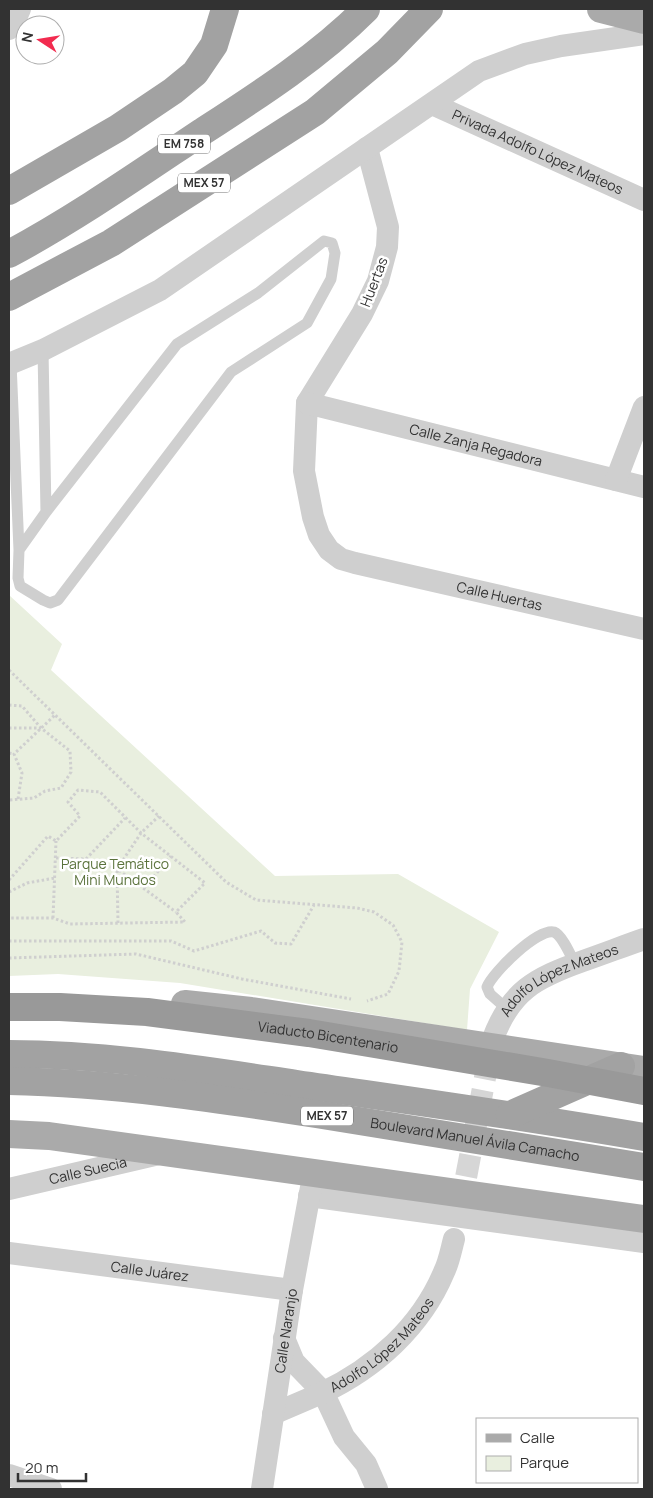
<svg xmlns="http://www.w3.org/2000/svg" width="653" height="1498" viewBox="0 0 653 1498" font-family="Manrope,sans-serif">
<rect width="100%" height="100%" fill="#fff"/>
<path fill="#e9efdf" d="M9,595L62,644L51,670L275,876L398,874L499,932L470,989L467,1030L180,983L58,974L9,976Z"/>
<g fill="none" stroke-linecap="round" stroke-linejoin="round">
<path stroke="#d6d6d6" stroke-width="22" stroke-dasharray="22 11" stroke-linecap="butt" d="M460,1209L491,1046"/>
<path stroke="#cfcfcf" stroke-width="3" stroke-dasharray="2.5 2.5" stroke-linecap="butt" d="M9,670L226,882L256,900L357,908L374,912L393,925L402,942L399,971L388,994L367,1001
M9,705L22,706L41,728L70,751L71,772L61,788L45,791L34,798L9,800
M9,728H41
M9,753L14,754
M18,799L22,773L14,754L56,714
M56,858L86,859L125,818
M86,859L117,869L176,912
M9,880L48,836L56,841L80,816L68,802L78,790L100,792L141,833L205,883L176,912L185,922L70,924L53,918H11L9,917
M144,888L171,856
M9,892L27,883L55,878
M53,918L56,841
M118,923L117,869L141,833L159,816
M9,941H171L194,951L261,931L275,943L291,944L314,905
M9,958L136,954L242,979L351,999"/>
<path stroke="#cfcfcf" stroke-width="11" d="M43,350L46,512
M11,363L19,550L18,578L20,586L43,600L50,603L58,600L231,372L307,323L331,279L335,253L332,243L324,241L258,293L177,344L46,512L19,550
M507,1009L490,994L487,987C493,972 538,928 554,932C562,935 571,956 575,964"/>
<g stroke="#cfcfcf" stroke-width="22">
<path d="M9,29L14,23L20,9"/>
<path id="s1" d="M432,104L644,200"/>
<path id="s2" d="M367,148L388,227L387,247L378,281L362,314L307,403L304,471L313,517L319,535L329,550L341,559L355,563L644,629"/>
<path d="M9,364L43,350L160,290L479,71L525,54L561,46L644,34"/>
<path id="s3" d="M307,403L644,487"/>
<path d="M616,480L644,407"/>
<path id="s4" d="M492,1041C510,991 535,978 583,961C603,954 624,946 644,939"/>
<path id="s5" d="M9,1189L159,1154"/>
<path d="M309,1196L644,1242"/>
<path id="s6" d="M9,1253L292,1290"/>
<path d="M284,1338L294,1362L323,1392L344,1437L366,1464L377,1489"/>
<path id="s7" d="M273,1414C289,1407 306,1400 322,1393C375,1368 421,1327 444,1272C449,1262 451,1250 454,1239"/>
<path d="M9,1475L51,1489"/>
<path id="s8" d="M262,1489L292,1290L312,1182"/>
</g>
<path stroke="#aaa" stroke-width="28" d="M601,9L644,20
M185,1004L251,1011L644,1070
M9,1134L49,1136L644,1219"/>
<g stroke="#a2a2a2" stroke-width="28">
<path d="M9,191L118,128L173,91L195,73L214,45L225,9"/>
<path d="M9,254C76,218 139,174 202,132C259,95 318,57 366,9"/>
<path d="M9,297L111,243L315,112L387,52L429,9"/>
<path d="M9,1054C106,1054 202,1070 297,1084C413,1101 529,1117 644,1137"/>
<path id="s9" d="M9,1081C112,1083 214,1098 316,1114C426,1131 535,1149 644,1167"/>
<path d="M510,1115L621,1066"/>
</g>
<path stroke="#999" stroke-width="28" id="s10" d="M9,1007H60L147,1012L309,1033L548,1073L644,1091"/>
</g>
<g text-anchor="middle" stroke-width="5" stroke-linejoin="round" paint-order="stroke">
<g fill="#fff" stroke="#707070" stroke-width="1">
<rect x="158" y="134.5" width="52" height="19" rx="4"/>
<rect x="178" y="173.5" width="52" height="19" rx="4"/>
<rect x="301" y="1106.5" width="52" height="19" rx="4"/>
</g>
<g font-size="12" font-weight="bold" fill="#323232">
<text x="184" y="148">EM 758</text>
<text x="204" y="187">MEX 57</text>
<text x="327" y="1120">MEX 57</text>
</g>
<g font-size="14" fill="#323232" stroke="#fff">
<text dy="5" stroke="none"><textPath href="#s1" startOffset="116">Privada Adolfo López Mateos</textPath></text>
<text transform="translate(374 282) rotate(-69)" y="5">Huertas</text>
<text dy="5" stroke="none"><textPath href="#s3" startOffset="174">Calle Zanja Regadora</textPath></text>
<text dy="5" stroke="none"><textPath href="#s2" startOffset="608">Calle Huertas</textPath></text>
<text dy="5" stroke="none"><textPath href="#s4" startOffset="96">Adolfo López Mateos</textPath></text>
<text dy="5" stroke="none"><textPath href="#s10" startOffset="321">Viaducto Bicentenario</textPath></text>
<text dy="5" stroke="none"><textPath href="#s9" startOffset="470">Boulevard Manuel Ávila Camacho</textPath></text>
<text dy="5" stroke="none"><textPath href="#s5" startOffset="81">Calle Suecia</textPath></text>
<text dy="5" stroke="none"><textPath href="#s6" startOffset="142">Calle Juárez</textPath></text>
<text dy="5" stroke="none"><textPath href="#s8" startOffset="160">Calle Naranjo</textPath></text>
<text dy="5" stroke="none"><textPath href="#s7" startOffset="131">Adolfo López Mateos</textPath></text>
</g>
<g font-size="14" fill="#5a723b" stroke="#fff">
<text x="115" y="869">Parque Temático<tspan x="115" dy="16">Mini Mundos</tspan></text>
</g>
</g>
<rect width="653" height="1498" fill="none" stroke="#323232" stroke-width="20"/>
<rect x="476" y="1418" width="162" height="65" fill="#ffffff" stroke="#adadad"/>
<rect x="486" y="1434" width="25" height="8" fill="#aaaaaa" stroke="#adadad"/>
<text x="520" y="1443" font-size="15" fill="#323232">Calle</text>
<rect x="486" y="1456" width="25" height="15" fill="#e9efdf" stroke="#adadad"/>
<text x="520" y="1468" font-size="15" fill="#323232">Parque</text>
<g transform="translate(40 40) rotate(282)"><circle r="24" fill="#ffffff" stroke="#adadad"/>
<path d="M0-4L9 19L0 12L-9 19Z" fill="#f22b4f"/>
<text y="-8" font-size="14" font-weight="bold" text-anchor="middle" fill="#323232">N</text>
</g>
<path d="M18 1473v8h68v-8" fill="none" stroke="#323232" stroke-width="2.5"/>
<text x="25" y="1473" font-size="15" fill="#323232" stroke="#ffffff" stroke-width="4" paint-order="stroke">20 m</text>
</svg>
